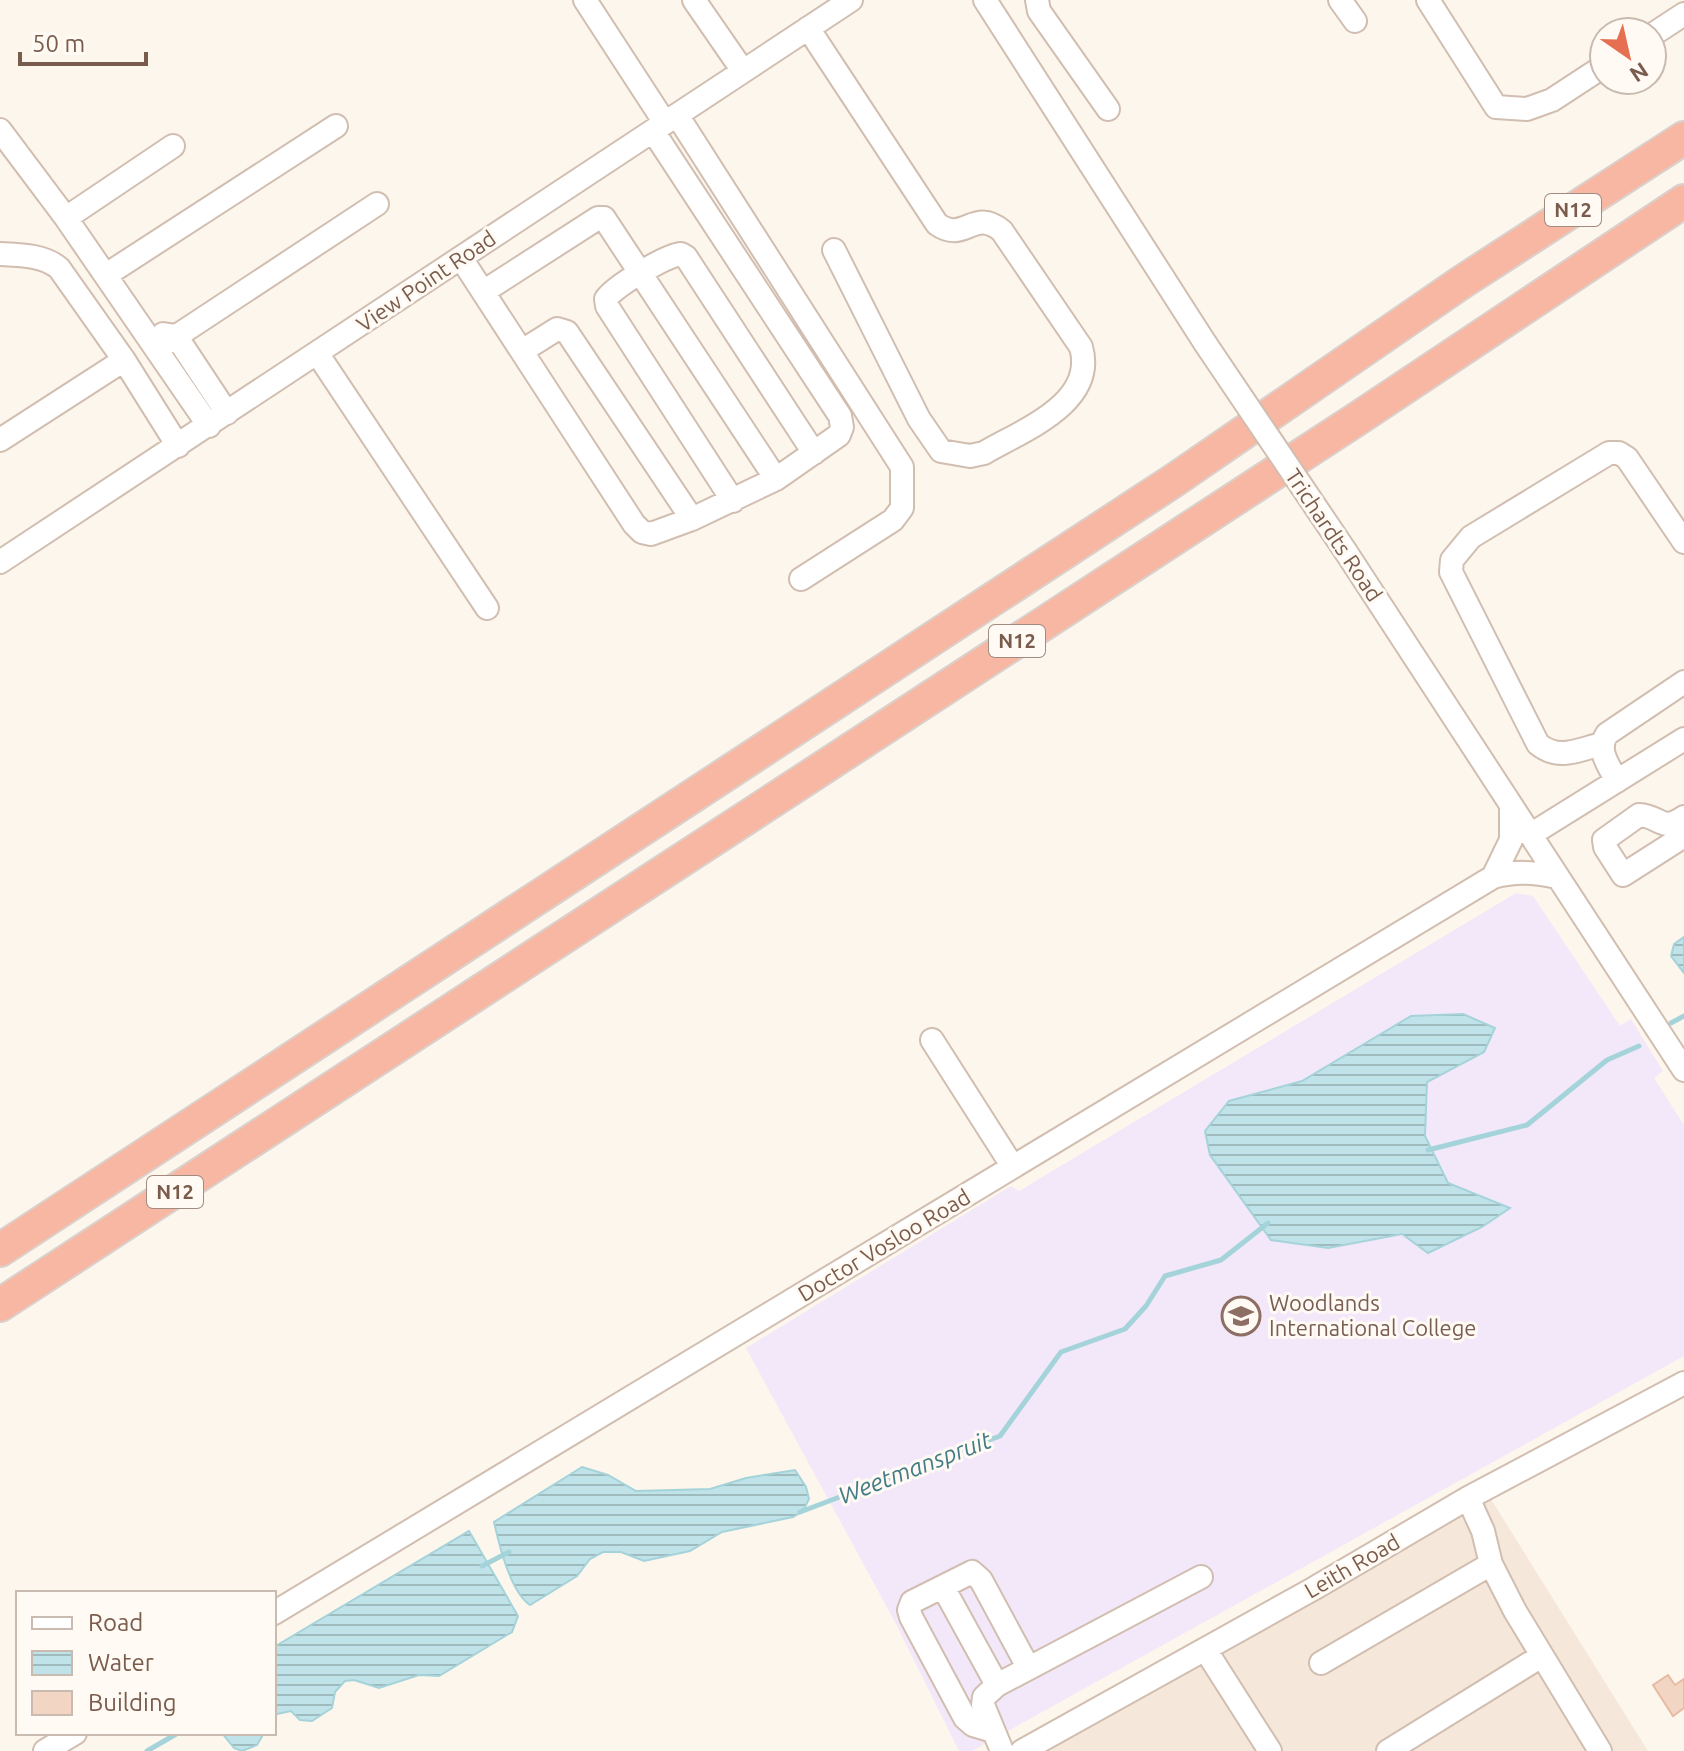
<svg xmlns="http://www.w3.org/2000/svg" width="1684" height="1751" viewBox="0 0 1684 1751" font-family="Ubuntu,sans-serif">
<defs>
<pattern id="water-rules" width="6" height="5" patternUnits="userSpaceOnUse" patternTransform="scale(2)"><rect width="6" height="5" fill="#bfe3e8"/><path d="M0 2.5h6" fill="none" stroke="#a0bbbe"/></pattern>
</defs>
<rect width="100%" height="100%" fill="#fdf6ec"/>
<path fill="#f5e8da" d="M1489,1496L1648,1751H1038Z"/>
<path fill="#f3e8fa" d="M1516,893L1533,896L1620,1026L1631,1019L1663,1071L1654,1078L1684,1125V1356L972,1751H959L896,1624L746,1348L1011,1186L1019,1191Z"/>
<path fill="url(#water-rules)" stroke="#a5d3da" stroke-width="2" d="M1684,937V973L1671,956L1674,944Z
M1463,1014L1495,1028L1484,1052L1427,1082L1425,1136L1448,1183L1510,1208L1482,1227L1428,1253L1402,1234L1328,1248L1271,1240L1210,1155L1205,1131L1229,1101L1302,1081L1411,1016Z
M582,1467L608,1475L636,1491L710,1489L746,1478L795,1470L806,1487L809,1499L803,1511L793,1517L722,1532L690,1551L644,1561L621,1552H603L590,1559L577,1576L530,1605C511,1592 499,1545 494,1522Z
M469,1531L518,1616L512,1632L439,1676L419,1675L379,1688L354,1680L345,1681L335,1692L332,1708L312,1721L300,1720L291,1711L277,1714L274,1718V1647Z
M222,1733H264L257,1745L242,1751L234,1748Z"/>
<g fill="none" stroke-linecap="round" stroke-linejoin="round">
<path stroke="#a5d3da" stroke-width="5" d="M1671,1023L1684,1016
M1428,1150L1527,1125L1607,1060L1639,1046
M800,1512L1000,1436L1061,1352L1125,1329L1146,1306L1165,1276L1221,1260L1268,1223
M482,1566L509,1552
M147,1751L178,1733"/>
</g>
<path fill="#f3d5c3" stroke="#e6bba3" stroke-width="2" d="M1668,1675L1675,1685L1684,1679V1708L1673,1716L1653,1685Z"/>
<g fill="none" stroke-linecap="round" stroke-linejoin="round">
<defs>
<path id="minor" d="M585,0L665,123
M694,0L743,71
M985,0L1205,343
M1037,0L1039,11L1108,109
M1340,0L1355,21
M1428,0L1496,107L1527,109L1552,100L1604,66
M808,28L937,224C965,244 973,207 1002,231L1081,347C1097,403 1023,430 984,453L970,456L941,451L919,419L834,250
M1652,35L1684,14
M677,115L902,467V508L893,520L801,579
M0,130L66,218L209,426
M66,218L173,146
M0,254C21,255 43,255 59,268L124,360L178,446
M461,258L634,524L642,532L651,534L692,519L776,479L839,435L842,427L840,416L653,131
M106,275L336,126
M483,292L598,218H604L776,479
M163,334L176,336L227,413
M157,349L377,204
M522,351L557,329L567,332L692,519
M317,353L487,608
M0,440L124,360
M733,501L607,306L606,299C615,286 665,256 681,254L686,257L814,453
M1346,552L1684,1070
M0,562L851,0
M1602,744C1577,750 1559,761 1538,744L1451,572L1452,560L1471,537L1609,453H1619L1627,458L1684,542
M1617,781C1609,766 1596,750 1607,734L1684,682
M1684,817C1661,833 1661,816 1639,815L1604,840L1605,847L1623,875L1684,836
M1530,835L1684,739
M1493,877L1511,840V807
M932,1040L1013,1167
M1468,1498L1483,1531L1491,1564L1515,1611L1600,1751
M943,1587L997,1685
M274,1613L1493,877C1516,871 1533,872 1557,877
M1205,1649L1270,1751
M1321,1663L1491,1564
M993,1731L973,1725L965,1718L911,1617L909,1610L912,1602L972,1572L981,1580L1028,1667
M45,1751L75,1733
M1002,1751L983,1705L984,1697L997,1685L1201,1577
M1022,1751L1313,1589L1468,1498L1684,1383
M1388,1751L1540,1657"/>
<path id="highway" d="M0,1250L1176,479L1462,282L1684,138
M0,1305L1357,419L1684,201"/>
</defs>
<use href="#minor" stroke="#d1beb0" stroke-width="26"/>
<use href="#highway" stroke="#dad1cd" stroke-width="36"/>
<use href="#minor" stroke="#fff" stroke-width="22"/>
<use href="#highway" stroke="#f7b7a3" stroke-width="32"/>
<defs>
<path id="minor-bridge" d="M1205,343L1346,552"/>
</defs>
<use href="#minor-bridge" stroke="#d1beb0" stroke-width="26" stroke-linecap="butt"/>
<use href="#minor-bridge" stroke="#fff" stroke-width="22"/>
</g>
<defs>
<symbol id="school-ring" viewBox="-11 -11 22 22"><circle r="9.5" fill="#fffaf3" stroke="#8d6e63" stroke-width="1.5"/><path d="M0-5L7-2L0 1L-7-2ZM-4 1L0 2.5L4 1V4Q0 6-4 4Z" fill="#8d6e63"/></symbol>
</defs>
<g fill-rule="evenodd">
<use href="#school-ring" x="1219" y="1294" width="44" height="44"/>
</g>
<g text-anchor="middle" stroke-width="6" stroke-linejoin="round" paint-order="stroke">
<g fill="#fffaf3" stroke="#a28b7f" stroke-width="2">
<rect x="1545" y="194" width="56" height="32" rx="6"/>
<rect x="989" y="625" width="56" height="32" rx="6"/>
<rect x="147" y="1176" width="56" height="32" rx="6"/>
</g>
<g font-size="20" font-weight="bold" fill="#7a5c4d">
<text x="1573" y="217">N12</text>
<text x="1017" y="648">N12</text>
<text x="175" y="1199">N12</text>
</g>
<g font-size="22" fill="#7a5c4d" stroke="#fffaf3">
<text transform="translate(426 281) rotate(-34)" y="8">View Point Road</text>
<text transform="translate(1334 535) rotate(56)" y="8">Trichardts Road</text>
<text transform="translate(884 1245) rotate(-31)" y="8">Doctor Vosloo Road</text>
<text transform="translate(1352 1566) rotate(-30)" y="8">Leith Road</text>
</g>
<g font-size="22" fill="#785e54" stroke="#fffaf3" text-anchor="start">
<text x="1269" y="1311">Woodlands<tspan x="1269" dy="25">International College</tspan></text>
</g>
<g font-size="24" font-style="italic" fill="#437c86" stroke="#fffaf3">
<text transform="translate(915 1468) rotate(-21)" y="8">Weetmanspruit</text>
</g>
</g>
<rect x="16" y="1591" width="260" height="144" fill="#fffaf3" stroke="#cabbb1" stroke-width="2"/>
<rect x="32" y="1617" width="40" height="12" fill="#ffffff" stroke="#cabbb1" stroke-width="2"/>
<text x="88" y="1631" font-size="24" fill="#7a5c4d">Road</text>
<rect x="32" y="1651" width="40" height="24" fill="url(#water-rules)" stroke="#cabbb1" stroke-width="2"/>
<text x="88" y="1671" font-size="24" fill="#7a5c4d">Water</text>
<rect x="32" y="1691" width="40" height="24" fill="#f3d5c3" stroke="#cabbb1" stroke-width="2"/>
<text x="88" y="1711" font-size="24" fill="#7a5c4d">Building</text>
<g transform="translate(1628 56) rotate(146)"><circle r="38" fill="#fffaf3" stroke="#cabbb1" stroke-width="2"/>
<path d="M0-6L14 30L0 20L-14 30Z" fill="#e76f51"/>
<text y="-12" font-size="22" font-weight="bold" text-anchor="middle" fill="#7a5c4d">N</text>
</g>
<path d="M20 52v12h126v-12" fill="none" stroke="#7a5c4d" stroke-width="4"/>
<text x="32" y="52" font-size="24" fill="#7a5c4d" stroke="#fffaf3" stroke-width="6" paint-order="stroke">50 m</text>
</svg>
